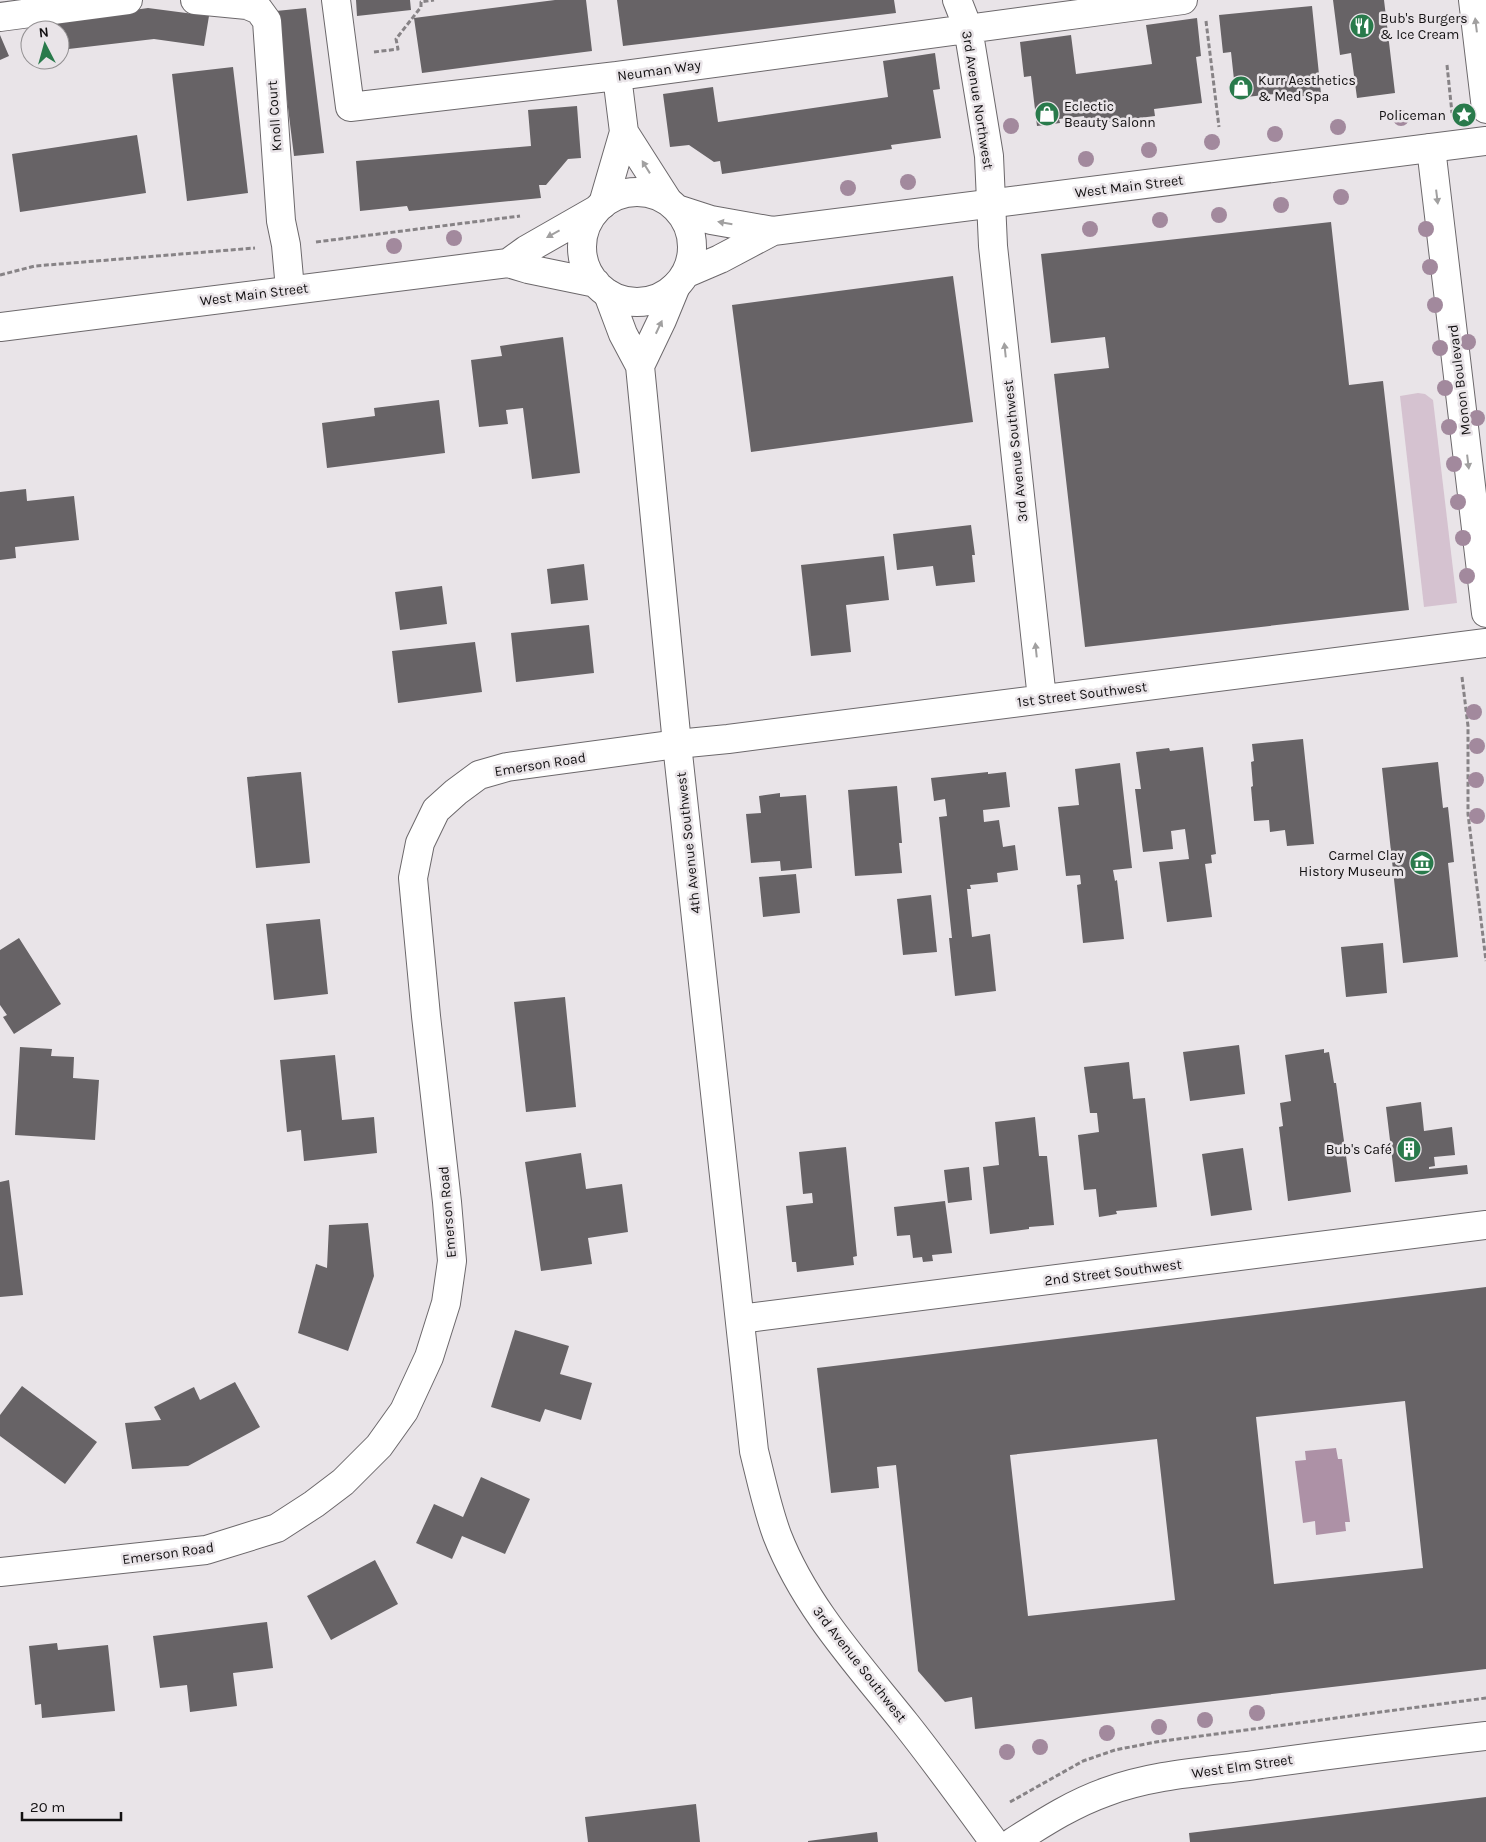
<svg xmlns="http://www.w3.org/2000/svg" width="1486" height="1842" viewBox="0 0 1486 1842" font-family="Karla,sans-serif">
<rect width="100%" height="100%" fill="#e9e4e8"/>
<path fill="#d5c2d0" d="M1418,393L1425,394L1433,400L1457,603L1424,607L1400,396Z"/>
<path fill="#ad91a6" d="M1336,1448L1338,1459H1342L1350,1522H1345L1346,1531L1316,1535L1315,1521L1303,1523L1295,1461L1306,1460L1305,1451Z"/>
<path fill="#676366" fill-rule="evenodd" d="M356,0H410L411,10L357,16Z
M555,0H586L592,51L422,73L414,18Z
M617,0H894L896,13L623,46Z
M1333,0H1384L1395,93L1357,98L1351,53L1340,55Z
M1312,6L1321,94L1286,98L1285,93L1236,98L1231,52L1223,53L1219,15Z
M148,8L209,16L204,46L154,39L60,50V30H35V24Z
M306,8L324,153L294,156L276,11Z
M1197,18L1201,56L1196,57L1202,103L1154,109L1155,116L1085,125L1084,116L1059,119L1060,123L1037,126L1031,76L1024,77L1020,42L1071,35L1076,74L1152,64L1146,25Z
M0,35L9,56L0,60Z
M935,53L940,89L933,90L941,138L891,145L892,149L722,174L720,161L714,162L689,145L670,147L663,94L713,87L718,122L888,97L883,61Z
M233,67L248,193L187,201L172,74Z
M577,106L581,158L568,159L546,185H539L541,198L409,211L407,206L360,211L356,161L531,146L528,110Z
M137,135L146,193L20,212L12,154Z
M1331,222L1349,385L1383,381L1409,610L1085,647L1054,374L1109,368L1105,337L1051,343L1041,254Z
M953,276L973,422L751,452L732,305Z
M563,337L580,473L532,479L523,408L506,410L508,424L479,427L471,360L502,356L500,346Z
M439,400L445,453L327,468L322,423L375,416L374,408Z
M26,489L27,501L74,496L79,540L15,547L16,558L0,560V492Z
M971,525L975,555H972L975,582L936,586L933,566L897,570L893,534Z
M884,556L889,600L846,605L851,652L811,656L801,565Z
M584,564L588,600L551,604L547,569Z
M442,586L447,624L400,630L395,592Z
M589,625L594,673L516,682L511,633Z
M475,642L482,692L398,703L392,651Z
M1303,739L1314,844L1287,846L1285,830L1270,832L1269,820L1254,821L1251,787L1253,786L1251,762L1254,761L1252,744Z
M1203,747L1216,854L1211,855L1212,863L1205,864L1212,917L1167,922L1159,862L1189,859L1185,829L1171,831L1173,849L1143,852L1135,789H1141L1136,752L1169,748L1170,751Z
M1438,762L1443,808L1448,807L1454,862L1448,863L1458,957L1403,963L1382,768Z
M1120,763L1132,868L1113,870L1115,881L1117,880L1124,939L1083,943L1077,885L1081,884L1080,875L1066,876L1058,807L1079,805L1075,769Z
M301,772L310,863L256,868L247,777Z
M988,772V774L1006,772L1010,807L983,810L984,822L999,820L1003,847L1015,845L1018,870L997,873L998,882L970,885L971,889H967L972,937L990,934L996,991L955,996L949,938H952L939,817L947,816L945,799L934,801L931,778Z
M897,786L902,843H899L902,873L855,876L848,790Z
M780,793V797L806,795L812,868L781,871L780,861L751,863L746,814L761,813L759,796Z
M796,874L800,913L763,917L759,877Z
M931,895L937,952L903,955L897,899Z
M320,919L328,994L274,1000L266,924Z
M19,938L61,1004L14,1034L3,1017L7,1015L0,1005V950Z
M1383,943L1387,993L1346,997L1341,947Z
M565,997L576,1107L526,1112L514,1002Z
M1239,1045L1245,1094L1190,1101L1183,1052Z
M20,1047L52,1049L51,1056L74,1057L73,1078L99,1080L95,1140L15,1135Z
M1324,1049V1053L1329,1052L1334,1083H1336L1351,1192L1288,1201L1279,1127L1283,1126L1280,1103L1291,1101L1285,1055Z
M335,1055L342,1120L374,1117L377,1153L304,1161L301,1130L287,1132L280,1060Z
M1129,1062L1133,1099L1145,1098L1157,1207L1116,1211L1117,1214L1099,1217L1096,1189L1084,1190L1078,1135L1099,1132L1097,1113H1090L1084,1067Z
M1421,1102L1424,1131L1452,1127L1455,1155L1434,1157L1435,1166L1429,1167V1169L1467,1165L1468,1174L1395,1182L1386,1107Z
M1035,1117L1039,1156H1047L1054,1225L1029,1227V1229L990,1234L983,1167L999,1165L995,1122Z
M846,1147L857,1256L853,1257L854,1265L797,1272L796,1262H792L786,1206L813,1203L812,1193L803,1194L799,1152Z
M1243,1148L1252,1210L1211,1216L1202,1154Z
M581,1153L586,1189L622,1184L628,1232L588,1238L592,1264L541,1271L525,1162Z
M969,1167L972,1200L948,1203L944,1170Z
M9,1180L23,1295L0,1297V1182Z
M945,1201L952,1253L932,1255L933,1261L923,1262L922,1257L913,1258L910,1235L897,1236L894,1207Z
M368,1223L374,1276L348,1351L298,1333L316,1264L327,1268L329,1225Z
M1486,1287V1669L975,1729L972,1697L945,1702L918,1671L896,1465L877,1467L879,1488L831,1493L817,1368ZM1405,1401L1423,1568L1274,1584L1256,1417ZM1157,1439L1175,1600L1028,1616L1010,1455Z
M515,1330L569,1346L560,1374L592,1383L581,1420L545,1409L540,1422L491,1407Z
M235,1382L260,1427L188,1466L132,1469L125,1423L161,1420L154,1407L194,1387L200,1400Z
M22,1386L97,1442L65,1484L0,1436V1415Z
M481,1477L530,1499L505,1554L462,1536L452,1559L416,1543L434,1504L463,1517Z
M375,1560L398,1604L331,1640L307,1596Z
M267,1622L273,1668L233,1673L237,1706L190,1712L187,1685L160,1688L153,1636Z
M57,1643L58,1650L108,1645L115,1711L42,1718L41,1704L35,1705L29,1646Z
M1486,1797V1842H1190L1189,1833Z
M696,1804L700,1842H588L585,1817Z
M877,1832L878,1842H808V1841Z"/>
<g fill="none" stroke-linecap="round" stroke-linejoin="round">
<defs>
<path id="minor" d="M195,0L247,5L259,10L267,21L281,221L286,245L290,289
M336,0L350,107L617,76L1183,0
M957,0L968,28L989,156L993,246L1042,699
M1473,0L1486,109
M0,17L128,0
M624,132L668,201
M1431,148L1486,613
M603,204L624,132L617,76
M740,1319L1486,1225
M0,1572L206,1550L277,1528L314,1504L343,1482L379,1446L404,1411L429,1357L446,1303L452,1261L447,1202L426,1016L413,878L420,843L436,810L456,792L479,775L507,767L677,744L728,739L1486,643
M1013,1842C1043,1823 1072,1804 1106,1792C1151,1775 1201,1772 1248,1766C1327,1755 1407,1745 1486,1736"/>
<path id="tertiary" d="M608,294L623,334L640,366L677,744L754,1451C761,1479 767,1508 777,1535C805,1607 858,1664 905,1723C936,1762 965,1802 994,1842
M640,366L662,320L676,286"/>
<path id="secondary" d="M582 247a55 55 0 1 1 110 0a55 55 0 1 1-110 0Z
M677,209L711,220L773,231L1486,141
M508,263L526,250L596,210
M685,274L720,259L773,231
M0,327L508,263L528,269L596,283"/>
</defs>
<use href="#minor" stroke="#6c686b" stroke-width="30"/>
<use href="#tertiary" stroke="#6c686b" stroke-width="30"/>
<use href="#secondary" stroke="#6c686b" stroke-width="30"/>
<path stroke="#878386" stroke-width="3" stroke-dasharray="5 2.5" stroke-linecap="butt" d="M1206,21L1219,127
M374,52L398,49L396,39L421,7V2L434,0
M1447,65L1452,113
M316,242L520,216
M0,275L35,266L255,248
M1462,677L1468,726V814L1486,961
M1010,1802L1083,1761L1115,1750L1156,1742L1486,1698"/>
<use href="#minor" stroke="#fff" stroke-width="28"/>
<use href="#tertiary" stroke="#fff" stroke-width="28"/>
<use href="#secondary" stroke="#fff" stroke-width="28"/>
</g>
<g fill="#a2899d">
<circle cx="1401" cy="118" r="8"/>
<circle cx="1011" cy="126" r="8"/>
<circle cx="1338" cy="127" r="8"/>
<circle cx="1275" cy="134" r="8"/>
<circle cx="1212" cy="142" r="8"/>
<circle cx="1149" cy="150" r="8"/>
<circle cx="1086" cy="159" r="8"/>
<circle cx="908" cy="182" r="8"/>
<circle cx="848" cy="188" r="8"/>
<circle cx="1341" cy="197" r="8"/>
<circle cx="1281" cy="205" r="8"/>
<circle cx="1219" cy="215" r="8"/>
<circle cx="1160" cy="220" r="8"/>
<circle cx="1090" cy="229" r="8"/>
<circle cx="1426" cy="229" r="8"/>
<circle cx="454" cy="238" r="8"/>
<circle cx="394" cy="246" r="8"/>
<circle cx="1430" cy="267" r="8"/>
<circle cx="1435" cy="305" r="8"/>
<circle cx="1468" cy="342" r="8"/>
<circle cx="1440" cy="348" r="8"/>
<circle cx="1445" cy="388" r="8"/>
<circle cx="1477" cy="418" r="8"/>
<circle cx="1449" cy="427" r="8"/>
<circle cx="1454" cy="464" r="8"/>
<circle cx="1458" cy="502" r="8"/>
<circle cx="1463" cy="538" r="8"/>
<circle cx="1467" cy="576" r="8"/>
<circle cx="1474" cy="712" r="8"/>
<circle cx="1477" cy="746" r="8"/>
<circle cx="1476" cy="780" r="8"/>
<circle cx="1477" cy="816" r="8"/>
<circle cx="1257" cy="1713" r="8"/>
<circle cx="1205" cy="1720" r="8"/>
<circle cx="1159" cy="1727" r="8"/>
<circle cx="1107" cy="1733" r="8"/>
<circle cx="1040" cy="1747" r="8"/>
<circle cx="1007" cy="1752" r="8"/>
</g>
<defs><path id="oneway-solid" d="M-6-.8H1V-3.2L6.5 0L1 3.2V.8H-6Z" transform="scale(1.25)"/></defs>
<g fill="#a1a0a0">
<use href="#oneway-solid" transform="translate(1476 25) rotate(-97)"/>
<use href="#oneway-solid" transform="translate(646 167) rotate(-122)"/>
<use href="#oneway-solid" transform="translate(1437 197) rotate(83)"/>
<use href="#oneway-solid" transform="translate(725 223) rotate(-170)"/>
<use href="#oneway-solid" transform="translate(553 234) rotate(151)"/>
<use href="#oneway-solid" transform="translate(659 327) rotate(-65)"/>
<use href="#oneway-solid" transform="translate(1005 350) rotate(-96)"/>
<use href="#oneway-solid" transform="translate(1468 462) rotate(83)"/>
<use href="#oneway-solid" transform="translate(1036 650) rotate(-96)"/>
</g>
<defs>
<symbol id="restaurant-disc" viewBox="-11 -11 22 22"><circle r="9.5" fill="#297a4b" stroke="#e9e4e8"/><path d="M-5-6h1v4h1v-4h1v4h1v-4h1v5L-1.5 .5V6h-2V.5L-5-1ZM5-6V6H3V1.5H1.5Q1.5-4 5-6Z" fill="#fff"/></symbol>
<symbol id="shop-disc" viewBox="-11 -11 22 22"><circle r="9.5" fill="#297a4b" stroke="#e9e4e8"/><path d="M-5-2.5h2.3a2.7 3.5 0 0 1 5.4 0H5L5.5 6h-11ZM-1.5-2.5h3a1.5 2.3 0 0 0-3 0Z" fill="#fff"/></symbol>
<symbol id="sight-disc" viewBox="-11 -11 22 22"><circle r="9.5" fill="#297a4b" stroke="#e9e4e8"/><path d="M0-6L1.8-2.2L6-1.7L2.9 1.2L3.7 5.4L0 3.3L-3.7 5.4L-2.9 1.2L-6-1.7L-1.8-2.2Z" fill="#fff"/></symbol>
<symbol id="museum-disc" viewBox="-11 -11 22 22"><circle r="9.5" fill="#297a4b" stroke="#e9e4e8"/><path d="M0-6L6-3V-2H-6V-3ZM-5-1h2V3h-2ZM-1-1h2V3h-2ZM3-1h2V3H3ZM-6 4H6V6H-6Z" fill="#fff"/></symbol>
<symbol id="building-disc" viewBox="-11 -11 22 22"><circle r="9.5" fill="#297a4b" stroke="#e9e4e8"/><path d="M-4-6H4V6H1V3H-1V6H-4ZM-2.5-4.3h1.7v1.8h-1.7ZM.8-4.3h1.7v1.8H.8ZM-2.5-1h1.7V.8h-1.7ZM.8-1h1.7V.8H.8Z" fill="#fff"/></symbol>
</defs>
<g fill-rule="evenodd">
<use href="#restaurant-disc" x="1348" y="12" width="28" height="28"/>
<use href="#shop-disc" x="1227" y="74" width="28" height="28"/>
<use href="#shop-disc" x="1033" y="100" width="28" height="28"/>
<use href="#sight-disc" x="1450" y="101" width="28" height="28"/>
<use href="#museum-disc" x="1408" y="849" width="28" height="28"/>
<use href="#building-disc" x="1395" y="1135" width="28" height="28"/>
</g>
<g text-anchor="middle" stroke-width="5" stroke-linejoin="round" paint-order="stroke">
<g font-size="14" fill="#131112" stroke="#e9e4e8" text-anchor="start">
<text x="1380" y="23">Bub's Burgers<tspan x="1380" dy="16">&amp; Ice Cream</tspan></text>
<text x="1258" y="85">Kurr Aesthetics<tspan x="1258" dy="16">&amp; Med Spa</tspan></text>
<text x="1064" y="111">Eclectic<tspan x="1064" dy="16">Beauty Salonn</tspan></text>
<text x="1446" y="120" text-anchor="end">Policeman</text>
<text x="1404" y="860" text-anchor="end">Carmel Clay<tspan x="1404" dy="16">History Museum</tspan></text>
<text x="1392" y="1154" text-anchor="end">Bub's Café</text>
</g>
<g font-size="14" fill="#131112" stroke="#e9e4e8">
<text transform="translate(659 70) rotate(-8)" y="5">Neuman Way</text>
<text transform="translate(978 100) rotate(81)" y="5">3rd Avenue Northwest</text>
<text transform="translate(274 116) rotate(-94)" y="5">Knoll Court</text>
<text transform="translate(1129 186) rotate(-7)" y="5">West Main Street</text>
<text transform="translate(254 294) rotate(-7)" y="5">West Main Street</text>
<text transform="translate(1459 380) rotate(-97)" y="5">Monon Boulevard</text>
<text transform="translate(1015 451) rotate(-96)" y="5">3rd Avenue Southwest</text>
<text transform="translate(1082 694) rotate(-7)" y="5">1st Street Southwest</text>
<text transform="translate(540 764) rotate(-9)" y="5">Emerson Road</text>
<text transform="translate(688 843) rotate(-96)" y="5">4th Avenue Southwest</text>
<text transform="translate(447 1212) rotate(-95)" y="5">Emerson Road</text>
<text transform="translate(1113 1272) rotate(-7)" y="5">2nd Street Southwest</text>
<text transform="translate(168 1553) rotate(-8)" y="5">Emerson Road</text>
<text transform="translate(860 1664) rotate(52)" y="5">3rd Avenue Southwest</text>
<text transform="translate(1242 1766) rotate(-8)" y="5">West Elm Street</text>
</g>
</g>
<g transform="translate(45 45) rotate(354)"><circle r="24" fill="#e9e4e8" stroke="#939092"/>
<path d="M0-4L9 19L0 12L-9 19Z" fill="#297a4b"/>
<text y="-8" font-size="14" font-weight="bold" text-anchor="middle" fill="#131112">N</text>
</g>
<path d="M22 1812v8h99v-8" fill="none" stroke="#131112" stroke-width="2.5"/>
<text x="30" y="1812" font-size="15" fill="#131112" stroke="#e9e4e8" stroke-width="4" paint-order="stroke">20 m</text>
</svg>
